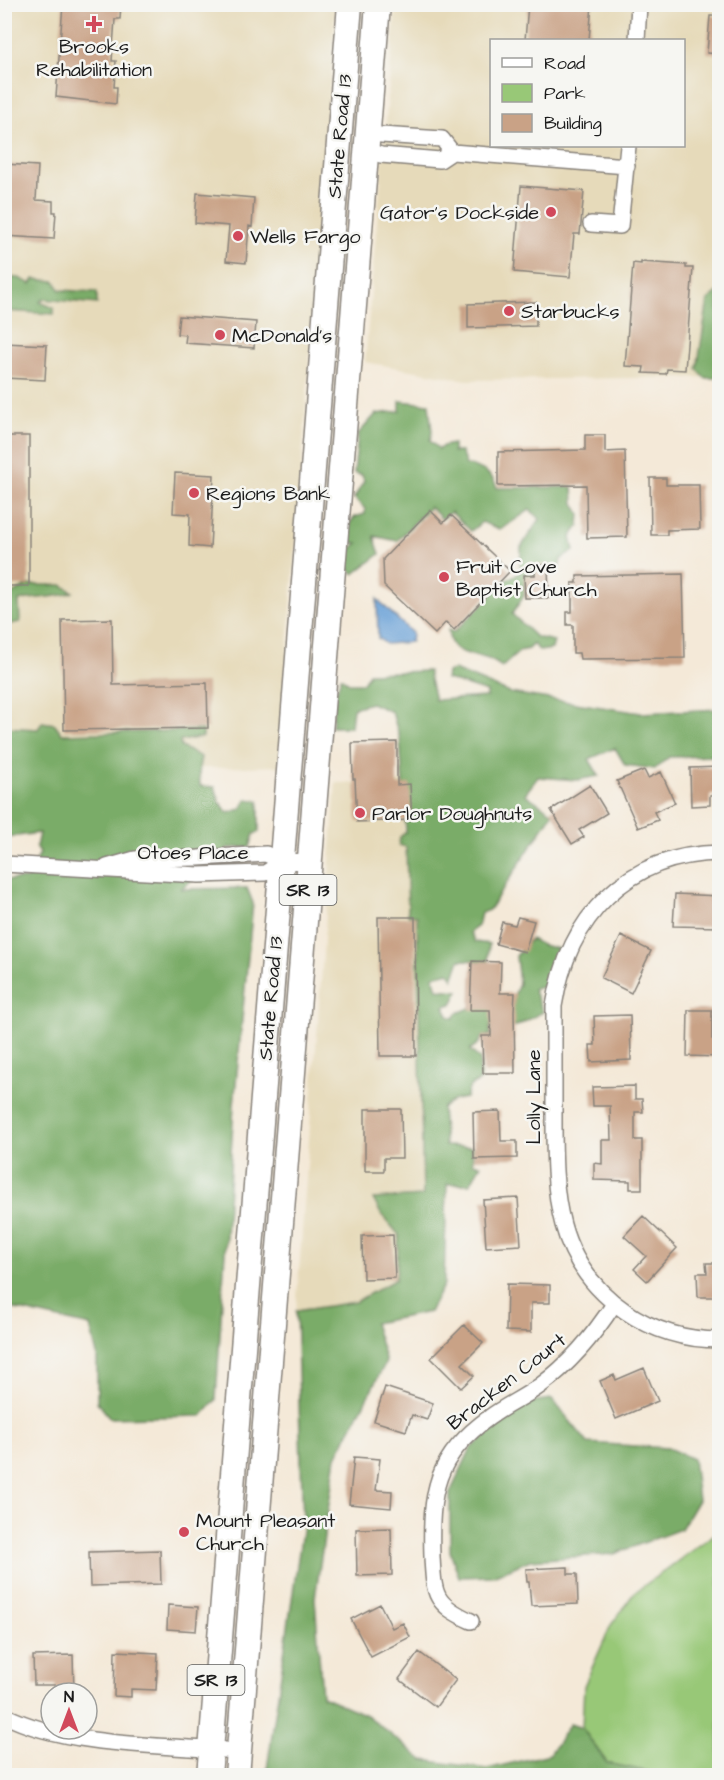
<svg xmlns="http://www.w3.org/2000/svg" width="724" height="1780" viewBox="0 0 724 1780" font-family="'Architects Daughter',sans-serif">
<rect width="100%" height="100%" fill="#f6f6f2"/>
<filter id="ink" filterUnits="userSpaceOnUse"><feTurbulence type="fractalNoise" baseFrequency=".0167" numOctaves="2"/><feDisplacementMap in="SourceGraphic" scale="12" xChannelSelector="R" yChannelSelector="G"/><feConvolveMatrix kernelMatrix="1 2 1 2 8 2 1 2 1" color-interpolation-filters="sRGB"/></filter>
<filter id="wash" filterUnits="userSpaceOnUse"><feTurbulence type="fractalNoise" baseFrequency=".008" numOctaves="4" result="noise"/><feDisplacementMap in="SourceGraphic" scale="24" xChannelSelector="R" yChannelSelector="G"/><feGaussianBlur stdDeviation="1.35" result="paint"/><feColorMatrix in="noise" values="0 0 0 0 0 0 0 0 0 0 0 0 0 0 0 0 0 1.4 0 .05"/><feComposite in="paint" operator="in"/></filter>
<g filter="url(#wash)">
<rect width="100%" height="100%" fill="#f4e9d8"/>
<path fill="#e6daba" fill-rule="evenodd" d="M5,5H336L279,766L22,773L5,765Z
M396,5H719V377L467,380L365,362ZM492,40H684V146H492Z
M402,782L408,915H417L423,1196L381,1214L399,1235L396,1279L355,1302L296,1311L336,783Z"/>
<path fill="#98c877" stroke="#5a724a" stroke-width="1.5" d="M719,1531V1773C683,1780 643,1771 607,1763L582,1728L584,1686L611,1625L634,1593Z"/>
<path fill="#7aac68" stroke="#4b6442" stroke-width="1.5" d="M5,277L19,278L31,284L34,279L55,281L60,290L97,292V304L43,299L40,302L54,308V314L5,311Z
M719,291V378H705L697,369L708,300Z
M400,401L429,404L432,432L430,441L439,449L443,446L453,444V452H461L466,465C480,467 493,473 497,488L573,487L574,503L580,514L579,526L571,537L574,551L561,559L559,568H544L538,579L524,582V596L512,614L536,637L554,641L552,649L540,651L533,644L528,649L520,651L502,667C496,663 491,659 485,658C465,652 450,655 448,630L454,632L508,579L520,572L521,547L540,519L530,510L500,530L482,522L471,531L451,512L442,519L430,507L397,541L374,536L380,554L354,574L346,567L344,554L358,543L350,542L347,526L355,517L365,514V509L354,498L364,481L362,475L354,473L358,434L376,414L400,411Z
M28,585H62L73,592C56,599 37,596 19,601L20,622L6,625L5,639V594L11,595Z
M454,670L510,693L641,713L719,709V756L669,757L655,769L625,765L615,748L589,759L599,776L577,780L538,777L525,794L553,813L489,910L481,913L478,926L470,932L475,942L489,944L488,961L460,960L453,979L449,972L433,976L437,989L459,991L452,1004L444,1006L448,1016L454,1018L457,1013L478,1005L513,998L519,984L516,956L531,939L542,945L563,950L549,986L533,989L543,1012L517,1026H490V1035L482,1037L479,1043L470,1050L480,1059V1081L470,1086L466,1098L454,1100L442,1108L445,1146L472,1147L473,1163L481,1165L470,1184H447L444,1284L429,1312L374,1323L386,1362L336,1457L315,1598L322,1696L366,1715L423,1760L487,1769L550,1754L570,1724L582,1728L607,1763L661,1775L266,1776L303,1524L296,1311L355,1302L396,1279L399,1235L381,1214L373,1199L423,1196L417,916L408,915L406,847L399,845L400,837L406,832L400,739L392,712L371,703L353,708L351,727H332L335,696L341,677L349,683H363L369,673L428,671L435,700L487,697V692L446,679L447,672Z
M42,722L55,724L62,734L203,730V737L180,741L181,747L201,757L199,768L200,786L215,787L219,801L228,813L241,809L247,799L259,801V832L254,834L250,847L228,848L181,889L247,888L253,903L234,1105L216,1400L202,1416L110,1418L97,1402V1355L90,1326L15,1309H5V880L27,879L40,853L36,847L39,833L10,837L5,844V727L38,729Z
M552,1399L588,1443L668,1448L693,1459L698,1500L681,1529L614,1554L530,1560L493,1576L459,1577L450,1551V1493L471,1448L529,1402Z"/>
<path fill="#69a0d7" stroke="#425e7a" stroke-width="1.5" d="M377,599L412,633L411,642L386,644L378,638Z"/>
<g id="blocks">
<path fill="#c9a286" d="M63,4H121L120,19H115L112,61H116L114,87H117L116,104L56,97Z
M528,4H592L589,40H525Z
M710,16H720V54L707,53Z
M4,164L38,166L36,200L53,201V212H56L54,239L4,236Z
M521,186L584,191L580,234H574L570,277L514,272Z
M197,193L254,198L252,227L249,226L246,263L226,261L229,226L195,223Z
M641,262L686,265V268H693L685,370L667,369L666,374L643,373L644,367L625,366L633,263L641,264Z
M536,302V326L468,328V304Z
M179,316L256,322L254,348L185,343L186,335L177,334Z
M4,343L47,345L45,380L4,378Z
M585,435H605V452L625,451L627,537L587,538L586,485L498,486V452L585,450Z
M6,436H29V586H4Z
M175,473L214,475L210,548L189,546L190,514L173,513Z
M650,478H666V485H699L700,529L667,530V535H651Z
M430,510L443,523L451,515L510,571L454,630L446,622L435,634L384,586L383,559Z
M535,565H548L549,598H525L524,575H535Z
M683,574L685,658L580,659L579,653H573V625H567V612H572V583H577V576Z
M112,619L113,685L207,683L208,728L64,730L62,620Z
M397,742V785L410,784L412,820L357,822L355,779H353L352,743Z
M720,767V795H710V805L691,806L690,768Z
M644,770L648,778L661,772L675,803L654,812L658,820L638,828L617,781Z
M590,785L607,813L579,830L584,837L572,844L551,810Z
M675,894L720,896L719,927L673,926Z
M378,917H415L416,1056H380Z
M518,917L534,921L525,952L496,944L502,922L515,925Z
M621,936L651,951L631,993L601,978Z
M472,961L501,962L500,993H515L514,1011L515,1073H483L482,1036H491L490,1010H470Z
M688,1010H712V1039H720V1057L687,1056Z
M630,1015L631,1060L591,1062L590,1045H595L594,1016Z
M635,1086V1099H642L643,1112H635V1140H642V1189H630V1181L594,1180V1163L602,1164V1140H611L610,1106H593L592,1087Z
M365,1109H401L402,1158H384V1171H365Z
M500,1111L501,1141H517V1158L474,1159L473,1112Z
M518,1198L521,1245L486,1247L483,1200Z
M643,1216L677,1248L647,1281L634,1269L646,1256L624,1236Z
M393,1235L395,1278L363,1279L362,1236Z
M706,1263H720V1297H698L697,1273H707Z
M507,1284L550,1285V1303H531V1332L506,1331Z
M464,1325L483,1343L462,1364L474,1376L461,1388L431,1358Z
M644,1368L658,1401L616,1419L600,1381L614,1375L616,1380Z
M385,1387L433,1403L427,1420L412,1415L406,1431L374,1421Z
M354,1457L380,1459L376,1490L392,1491L391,1508L349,1504Z
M391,1528L392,1575L357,1576L356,1529Z
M160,1550L161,1584L90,1586L89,1552Z
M568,1567V1574H577L578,1604L531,1606L529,1582H527L526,1569Z
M380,1604L392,1628L403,1623L410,1637L371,1657L351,1619Z
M168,1605L198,1607L196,1631L167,1629Z
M115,1651L158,1653L156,1690L131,1689V1697L114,1696Z
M419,1652L456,1680L436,1707L399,1679Z
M73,1655L74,1693H56L55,1685H34L33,1656Z"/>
</g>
</g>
<g filter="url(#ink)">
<use href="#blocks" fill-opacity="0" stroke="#88827a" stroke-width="1.5"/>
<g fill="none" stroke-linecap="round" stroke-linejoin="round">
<defs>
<path id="street" d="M637,40L639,4
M366,134L442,139L452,152
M365,150L381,155L440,160L452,152L627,166
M591,224L620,226L628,146
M720,853C626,854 568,918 554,1006C554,1043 554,1079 554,1116C554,1194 554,1262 625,1311C654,1331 685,1340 720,1340
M4,864L199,875L265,873L282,862
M107,867L135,859L198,858L266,854L282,862L310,861
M471,1621C434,1604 434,1595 432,1557C430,1492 435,1456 490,1417C506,1405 525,1397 541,1385C571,1363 594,1335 614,1304
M4,1715C69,1748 167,1745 239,1751"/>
<path id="primary" d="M209,1776L350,4
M237,1776L378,4"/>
</defs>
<use href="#street" stroke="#88827a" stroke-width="18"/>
<use href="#primary" stroke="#88827a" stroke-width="27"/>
<use href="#street" stroke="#fff" stroke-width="15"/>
<use href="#primary" stroke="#fff" stroke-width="24"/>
</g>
</g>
<g fill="#d1495b" stroke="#f6f6f2" stroke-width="2">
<path d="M91 15h6v6h6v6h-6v6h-6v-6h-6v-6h6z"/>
<circle cx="551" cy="212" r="6"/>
<circle cx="238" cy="236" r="6"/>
<circle cx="509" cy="311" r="6"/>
<circle cx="220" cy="335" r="6"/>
<circle cx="194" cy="493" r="6"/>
<circle cx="444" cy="577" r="6"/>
<circle cx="360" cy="813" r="6"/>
<circle cx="184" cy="1532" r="6"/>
</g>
<g text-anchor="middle" stroke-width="5" stroke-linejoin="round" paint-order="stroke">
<g fill="#f6f6f2" stroke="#5d5d5c" stroke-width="1.5">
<rect x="279.5" y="875" width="57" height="30" rx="4.5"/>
<rect x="187.5" y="1665" width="57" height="30" rx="4.5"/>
</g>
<g font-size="18" font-weight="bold" fill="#1c1c1c">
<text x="308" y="896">SR 13</text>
<text x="216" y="1686">SR 13</text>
</g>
<g font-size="20" fill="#1c1c1c" stroke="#f6f6f2" text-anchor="start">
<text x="94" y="53" text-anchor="middle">Brooks<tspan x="94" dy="23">Rehabilitation</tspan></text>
<text x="539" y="219" text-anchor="end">Gator's Dockside</text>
<text x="250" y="243">Wells Fargo</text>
<text x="521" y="318">Starbucks</text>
<text x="232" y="342">McDonald's</text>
<text x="206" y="500">Regions Bank</text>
<text x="456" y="573">Fruit Cove<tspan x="456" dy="23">Baptist Church</tspan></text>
<text x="372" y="820">Parlor Doughnuts</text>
<text x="196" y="1527">Mount Pleasant<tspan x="196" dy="23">Church</tspan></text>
</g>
<g font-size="20" fill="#1c1c1c" stroke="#f6f6f2">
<text transform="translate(339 136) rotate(-85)" y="7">State Road 13</text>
<text x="193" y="859">Otoes Place</text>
<text transform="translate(270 998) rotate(-85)" y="7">State Road 13</text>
<text transform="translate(533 1097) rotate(-90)" y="7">Lolly Lane</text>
<text transform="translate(506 1381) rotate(-38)" y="7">Bracken Court</text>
</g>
</g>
<rect width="724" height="1780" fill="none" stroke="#f6f6f2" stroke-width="24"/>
<rect x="490" y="39" width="195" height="108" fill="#f6f6f2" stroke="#9f9f9c" stroke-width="1.5"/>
<rect x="502" y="58" width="30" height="9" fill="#ffffff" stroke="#9f9f9c" stroke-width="1.5"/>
<text x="544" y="69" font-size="18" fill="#1c1c1c">Road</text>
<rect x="502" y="84" width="30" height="18" fill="#98c877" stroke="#9f9f9c" stroke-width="1.5"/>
<text x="544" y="99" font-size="18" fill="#1c1c1c">Park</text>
<rect x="502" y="114" width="30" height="18" fill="#c9a286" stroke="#9f9f9c" stroke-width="1.5"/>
<text x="544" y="129" font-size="18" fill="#1c1c1c">Building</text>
<g transform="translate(69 1711)"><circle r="28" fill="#f6f6f2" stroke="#9f9f9c" stroke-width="1.5"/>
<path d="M0-4.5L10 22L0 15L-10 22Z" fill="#d1495b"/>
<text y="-9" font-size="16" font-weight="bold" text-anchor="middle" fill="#1c1c1c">N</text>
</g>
</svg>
